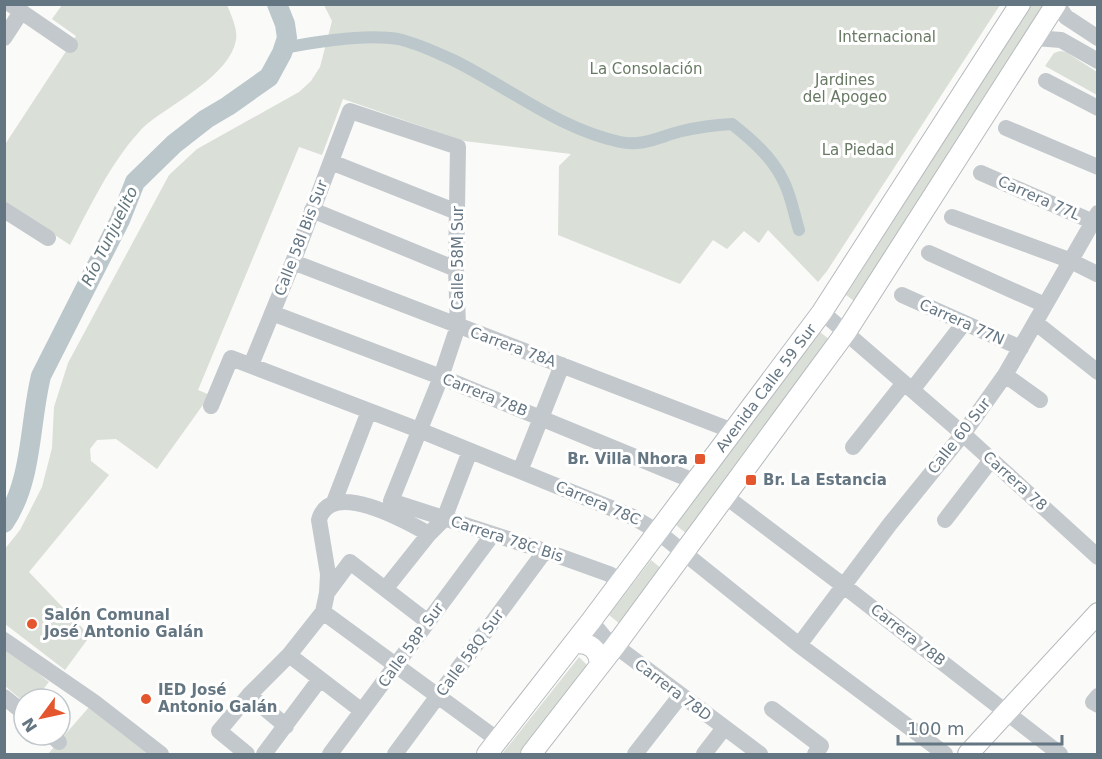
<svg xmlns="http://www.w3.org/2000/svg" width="1102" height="759" viewBox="0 0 1102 759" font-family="'DejaVu Sans',sans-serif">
<rect width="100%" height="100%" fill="#fafaf8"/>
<path fill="#dadfd7" d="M62,5H227C231,15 238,29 236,40C230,75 173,103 147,124C140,130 134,138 128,145C105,175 88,210 70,245L5,202L4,146L76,36L52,19Z
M324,5H1000L827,271L818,282L768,230L759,243L744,231L727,249L713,240L680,284L558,235L559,166L571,154L464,141L343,99L322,155L299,147L198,390L210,395L157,469L116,439L97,440L90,449L91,461L109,475L29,572L90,636L65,670L5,624L4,550L20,530L42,487L52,448L54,407L68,363L169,175L197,149L299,92L311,81L320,67L332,21Z
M1031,5H1046L858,304L846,295Z
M1060,51L1066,52L1097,72V95L1045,66L1054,53Z
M820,332L830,340L688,535L676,525Z
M651,560L662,569L620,624L609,615Z
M4,646L49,682L35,699H24V702L5,686Z
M579,657L588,666L520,754H502Z
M90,706L150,754H48Z"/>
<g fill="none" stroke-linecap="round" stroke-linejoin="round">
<path stroke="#bbc7cb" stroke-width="12" d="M284,48C315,42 367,34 398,39C417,43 435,52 453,60C508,87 559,129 620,142C643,147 661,136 682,131C699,127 714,125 732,124C752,140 771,156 783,180C791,195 794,214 799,230"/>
<path stroke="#bbc7cb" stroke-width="20" d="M4,523C33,480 29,425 41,376L120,220L135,182L174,144L206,119L228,106L269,77L282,53L287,38L285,24L277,4"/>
<defs>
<path id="major" d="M573,644C589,641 599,649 600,665
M487,754L591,621L822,312L1020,4
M531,754L615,646L846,332L1056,4
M968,754L1098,613"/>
</defs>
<use href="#major" stroke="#b5babe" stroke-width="22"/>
<path stroke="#c3c8cc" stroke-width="16" d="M10,4L70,45
M1057,4L1066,17L1098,38
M4,38L21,12
M1035,38L1061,40L1098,61
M1046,81L1098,108
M1006,128L1098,167
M331,162L457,212
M981,173L1098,224
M4,210L48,238
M312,210L456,269
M952,217L1069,260L1097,274
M929,253L1045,305
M293,262L733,431
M902,295L1021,348
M822,312L963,434L1098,557
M272,313L441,377L696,482
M1036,323L1098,372
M251,365L293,262L350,111L458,147L456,269L458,326L441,377L391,501L545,551L609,574L621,581
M1005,375L1040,400
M912,390L964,323
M211,406L231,358L419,430L633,517L658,532L799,645L945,754
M853,447L904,383
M520,471L562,365
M725,496L844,586L1060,754
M334,502L369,411
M945,520L991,460
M386,588L429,534L444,519L470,451
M327,593L328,574L319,520C330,478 406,521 429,534
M323,612L498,740
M591,621L605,638L760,754
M4,640L94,702L161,754
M799,645L890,524L963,434L1005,375L1098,213
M289,655L362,711
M249,695L286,726
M1098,696L1093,702L1098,705
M4,697L24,713
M772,709L821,746L815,754
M51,735L59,742
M247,754L219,731L249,695L289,655L323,612L327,593L350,562L428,622
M264,754L320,679
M330,754L493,534
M395,754L545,551
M635,754L681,695
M704,754L724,728"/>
<use href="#major" stroke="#fff" stroke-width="20"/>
</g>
<g fill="#e4572e" stroke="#fff" stroke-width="2">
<rect x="694" y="453" width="12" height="12" rx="3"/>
<rect x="745" y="474" width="12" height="12" rx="3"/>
<circle cx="32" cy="624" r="6"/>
<circle cx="146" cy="699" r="6"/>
</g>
<g text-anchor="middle" stroke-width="6" stroke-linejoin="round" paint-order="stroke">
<g font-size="15" fill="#687a64" stroke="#fff">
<text x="887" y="42">Internacional</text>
<text x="646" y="74">La Consolación</text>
<text x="845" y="85">Jardines<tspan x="845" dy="17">del Apogeo</tspan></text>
<text x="858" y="155">La Piedad</text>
</g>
<g font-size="15" fill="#657683" stroke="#fff">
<text transform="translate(1039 198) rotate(24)" y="5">Carrera 77L</text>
<text transform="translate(301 238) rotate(-69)" y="5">Calle 58I Bis Sur</text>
<text transform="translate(458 258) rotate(-90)" y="5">Calle 58M Sur</text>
<text transform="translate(962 322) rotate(24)" y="5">Carrera 77N</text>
<text transform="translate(513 347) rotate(20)" y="5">Carrera 78A</text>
<text transform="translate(766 388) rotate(-53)" y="5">Avenida Calle 59 Sur</text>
<text transform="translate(485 395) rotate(22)" y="5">Carrera 78B</text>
<text transform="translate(959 436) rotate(-52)" y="5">Calle 60 Sur</text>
<text transform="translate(1015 481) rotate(42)" y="5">Carrera 78</text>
<text transform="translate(598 503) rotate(23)" y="5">Carrera 78C</text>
<text transform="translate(507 539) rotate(18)" y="5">Carrera 78C Bis</text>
<text transform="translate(908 635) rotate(38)" y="5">Carrera 78B</text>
<text transform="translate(411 645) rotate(-54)" y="5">Calle 58P Sur</text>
<text transform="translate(470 653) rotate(-54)" y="5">Calle 58Q Sur</text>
<text transform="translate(673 690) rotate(37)" y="5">Carrera 78D</text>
</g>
<g font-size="15" font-weight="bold" fill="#657683" stroke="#fff" text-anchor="start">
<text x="688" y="464" text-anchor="end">Br. Villa Nhora</text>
<text x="763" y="485">Br. La Estancia</text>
<text x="44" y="620">Salón Comunal<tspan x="44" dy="17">José Antonio Galán</tspan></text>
<text x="158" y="695">IED José<tspan x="158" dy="17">Antonio Galán</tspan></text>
</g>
<g font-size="16" font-style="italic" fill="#60757c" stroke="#fff">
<text transform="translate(109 236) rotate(-64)" y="6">Río Tunjuelito</text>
</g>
</g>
<rect width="1102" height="759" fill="none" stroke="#657683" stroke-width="12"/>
<g transform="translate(42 717) rotate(237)"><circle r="28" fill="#ffffff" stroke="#c1c8cd" stroke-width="1.5"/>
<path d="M0-4.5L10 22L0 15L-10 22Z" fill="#e4572e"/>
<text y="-9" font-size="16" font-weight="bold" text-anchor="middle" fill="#657683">N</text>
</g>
<path d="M898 735v9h164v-9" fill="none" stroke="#657683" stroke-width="3"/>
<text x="907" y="735" font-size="18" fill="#657683" stroke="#ffffff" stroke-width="4.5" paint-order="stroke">100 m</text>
</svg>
